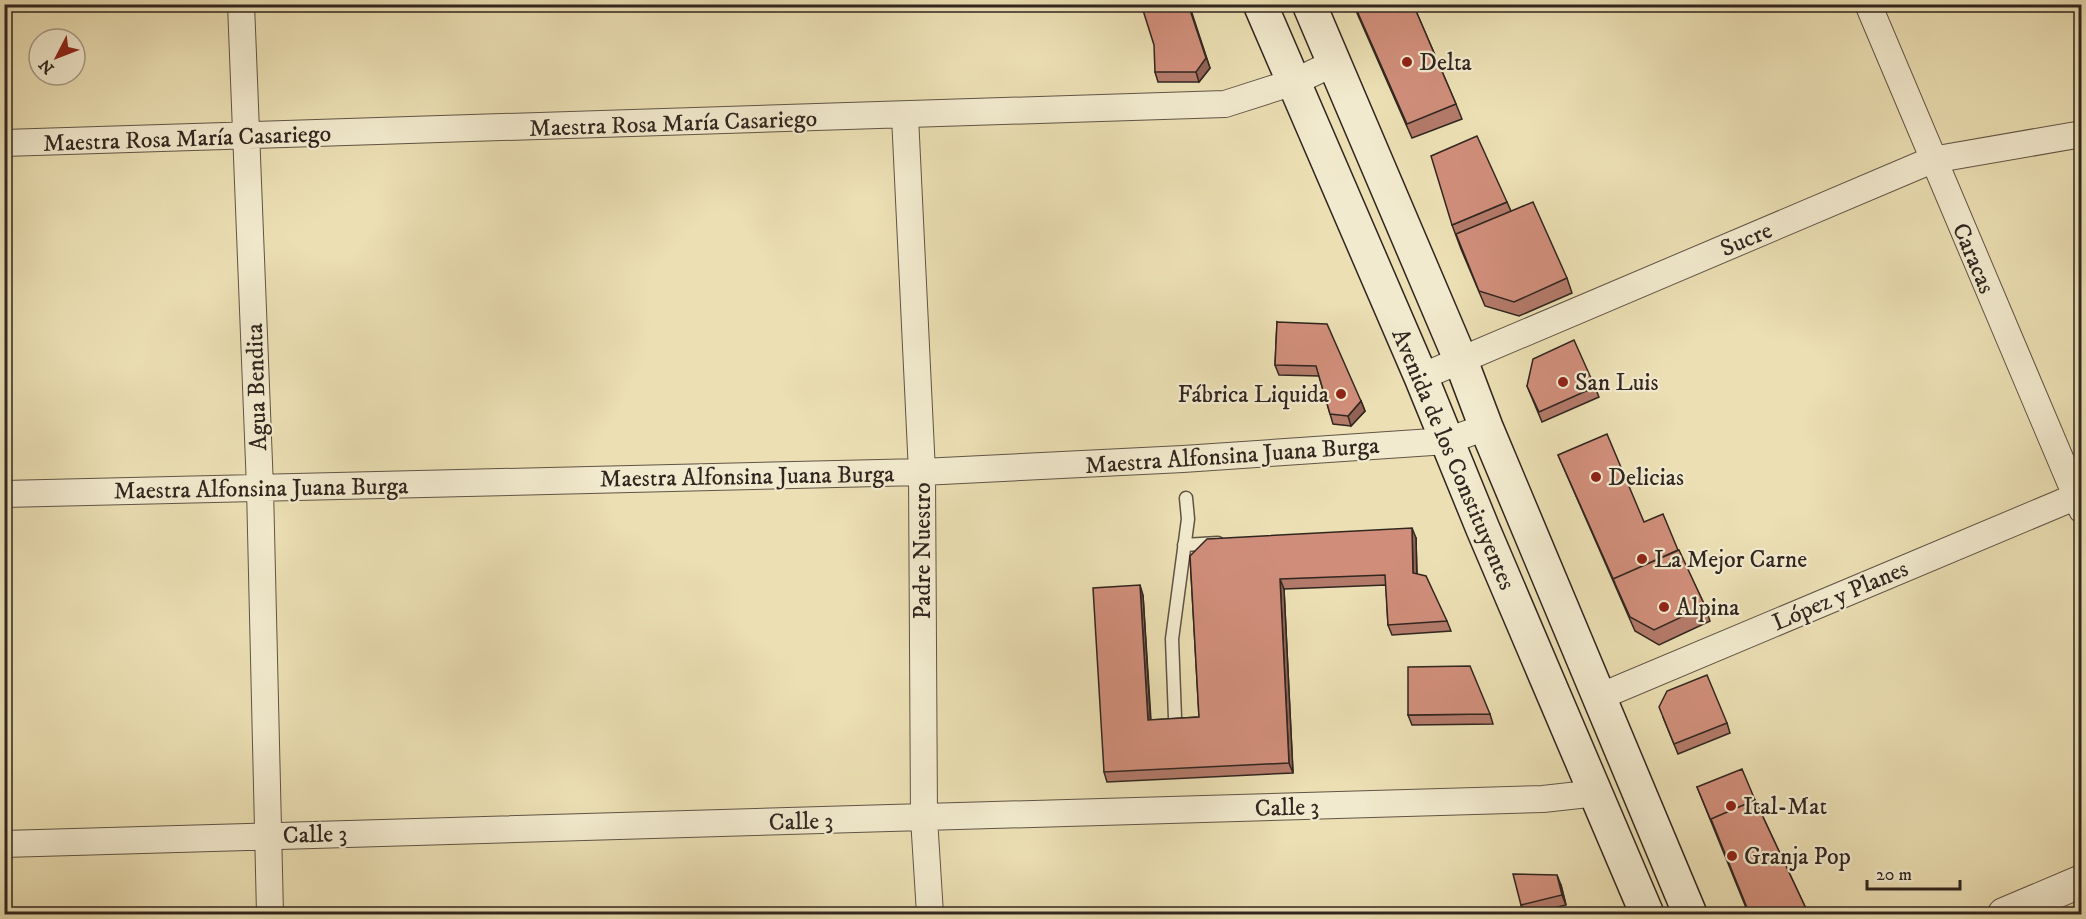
<svg xmlns="http://www.w3.org/2000/svg" width="2086" height="919" viewBox="0 0 2086 919" font-family="'IM FELL DW Pica',serif">
<rect width="100%" height="100%" fill="#ebdfb3"/>
<filter id="stains"><feTurbulence type="fractalNoise" baseFrequency=".00333" numOctaves="4"/><feColorMatrix values="0 0 0 0 .2 0 0 0 0 .09 0 0 0 0 .02 0 0 0 .5 -.17"/></filter>
<radialGradient id="worn" r=".72"><stop offset=".6" stop-color="#630" stop-opacity="0"/><stop offset="1" stop-color="#630" stop-opacity=".3"/></radialGradient>
<g fill="none" stroke-linecap="round" stroke-linejoin="round">
<defs>
<path id="service" d="M1184,545L1218,543
M1175,718L1172,639L1188,519L1186,498"/>
<path id="minor" d="M241,4L260,488L270,914
M1868,4L2082,510
M905,116L922,472L924,818L930,914
M4,143L1225,104L1294,82L1334,63
M1421,377L1932,160L2082,134
M4,494L922,472L1183,459L1447,441L1486,427
M1599,697L2082,494
M4,844L1543,799L1597,793"/>
<path id="tertiary" d="M2004,914L2082,881"/>
<path id="secondary" d="M1260,4L1421,377L1483,529L1647,914
M1309,4L1461,361L1486,427L1690,914"/>
</defs>
<use href="#service" stroke="#605445" stroke-width="15"/>
<use href="#minor" stroke="#605445" stroke-width="28"/>
<use href="#tertiary" stroke="#605445" stroke-width="34"/>
<use href="#secondary" stroke="#312620" stroke-width="36"/>
<use href="#service" stroke="#f2eace" stroke-width="12"/>
<use href="#minor" stroke="#f2eace" stroke-width="26"/>
<use href="#tertiary" stroke="#f2eace" stroke-width="32"/>
<use href="#secondary" stroke="#f2eace" stroke-width="33"/>
</g>
<path fill="#b37a69" stroke="#312620" stroke-width="1.5" d="M1189,4L1210,68L1199,82H1158L1155,72Z
M1353,4H1413L1456,104L1462,119L1412,138Z
M1507,202L1511,211L1567,278L1572,293L1519,316L1485,306L1461,249L1452,225Z
M1277,322L1361,401L1365,411L1351,426L1333,424L1319,376L1279,375L1275,365Z
M1527,386L1595,387L1599,397L1542,422Z
M1558,455L1678,550L1705,606L1710,621L1659,645L1635,631Z
M1416,538L1417,574L1447,621L1451,631L1392,635L1388,625L1386,585L1284,589L1293,773L1107,782L1104,772L1143,595L1151,720L1199,717L1190,556Z
M1490,714L1493,724L1412,725L1408,715Z
M1663,717L1727,723L1730,733L1678,754Z
M1697,787L1755,800L1809,915H1749Z
M1561,885L1566,905L1524,915L1521,905Z"/>
<path fill="#926355" stroke="#312620" stroke-width="1.5" d="M1188,4L1210,68L1199,82L1196,72Z
M1361,401L1365,411L1351,426L1348,416Z
M1412,528L1416,538L1417,583L1413,573Z
M1280,579L1284,589L1293,773L1289,763Z
M1140,585L1143,595L1151,730L1148,720Z
M1557,875L1561,885L1566,905L1562,895Z"/>
<path fill="#d08e7a" stroke="#312620" stroke-width="1.5" d="M1141,4H1188L1206,58L1196,72H1155L1154,45Z
M1354,4H1413L1456,104L1407,124Z
M1477,136L1507,202L1452,225L1431,156Z
M1533,202L1567,278L1514,302L1479,291L1456,234Z
M1277,322L1327,324L1361,401L1348,416L1330,414L1316,366L1275,365Z
M1574,340L1595,387L1539,412L1527,386L1533,359Z
M1607,434L1644,522L1663,514L1678,550L1613,579L1615,583L1558,455Z
M1412,528L1413,573L1426,576L1447,621L1388,625L1385,575L1280,579L1289,763L1104,772L1093,588L1140,585L1148,720L1199,717L1190,556L1207,539Z
M1679,550L1705,606L1654,630L1630,617L1613,579Z
M1470,666L1490,714L1408,715V667Z
M1707,675L1727,723L1674,744L1659,707L1667,691Z
M1742,769L1755,800L1711,819L1712,823L1697,787Z
M1755,800L1809,915H1750L1711,819Z
M1513,874L1557,875L1562,895L1521,905Z
M1573,914V915H1541Z"/>
<g fill="#8f2418" stroke="#f2eace" stroke-width="2">
<circle cx="1407" cy="62" r="6"/>
<circle cx="1563" cy="382" r="6"/>
<circle cx="1341" cy="394" r="6"/>
<circle cx="1596" cy="477" r="6"/>
<circle cx="1642" cy="559" r="6"/>
<circle cx="1664" cy="607" r="6"/>
<circle cx="1731" cy="806" r="6"/>
<circle cx="1732" cy="856" r="6"/>
</g>
<g text-anchor="middle" stroke-width="4.5" stroke-linejoin="round" paint-order="stroke">
<g font-size="24" fill="#312620" stroke="#f2eace" text-anchor="start">
<text x="1419" y="70">Delta</text>
<text x="1575" y="390">San Luis</text>
<text x="1329" y="402" text-anchor="end">Fábrica Liquida</text>
<text x="1608" y="485">Delicias</text>
<text x="1654" y="567">La Mejor Carne</text>
<text x="1676" y="615">Alpina</text>
<text x="1743" y="814">Ital-Mat</text>
<text x="1744" y="864">Granja Pop</text>
</g>
<g font-size="24" fill="#312620" stroke="#f2eace">
<text transform="translate(673 123) rotate(-2)" y="8">Maestra Rosa María Casariego</text>
<text transform="translate(187 138) rotate(-2)" y="8">Maestra Rosa María Casariego</text>
<text transform="translate(1746 239) rotate(-23)" y="8">Sucre</text>
<text transform="translate(1974 258) rotate(67)" y="8">Caracas</text>
<text transform="translate(256 387) rotate(-92)" y="8">Agua Bendita</text>
<text transform="translate(1232 455) rotate(-4)" y="8">Maestra Alfonsina Juana Burga</text>
<text transform="translate(1454 459) rotate(67)" y="8">Avenida de los Constituyentes</text>
<text transform="translate(747 476) rotate(-1)" y="8">Maestra Alfonsina Juana Burga</text>
<text transform="translate(261 488) rotate(-1)" y="8">Maestra Alfonsina Juana Burga</text>
<text transform="translate(922 551) rotate(-90)" y="8">Padre Nuestro</text>
<text transform="translate(1840 595) rotate(-23)" y="8">López y Planes</text>
<text transform="translate(1287 807) rotate(-2)" y="8">Calle 3</text>
<text transform="translate(801 821) rotate(-2)" y="8">Calle 3</text>
<text transform="translate(315 834) rotate(-2)" y="8">Calle 3</text>
</g>
</g>
<rect width="2086" height="919" fill="none" stroke="#ebdfb3" stroke-width="24"/>
<rect x="6" y="6" width="2074" height="907" fill="none" stroke="#312620" stroke-width="3"/>
<rect x="12" y="12" width="2062" height="895" fill="none" stroke="#312620" stroke-width="1.5"/>
<g transform="translate(57 57) rotate(228)"><circle r="28" fill="#f2eace" stroke="#a59c88" stroke-width="1.5"/>
<path d="M0-4.5L10 22L0 15L-10 22Z" fill="#8f2418"/>
<text y="-9" font-size="16" font-weight="bold" text-anchor="middle" fill="#312620">N</text>
</g>
<path d="M1867 880v9h93v-9" fill="none" stroke="#312620" stroke-width="3"/>
<text x="1876" y="880" font-size="18" fill="#312620" stroke="#f2eace" stroke-width="4.5" paint-order="stroke">20 m</text>
<rect width="100%" height="100%" filter="url(#stains)"/>
<rect width="100%" height="100%" fill="url(#worn)"/>
</svg>
